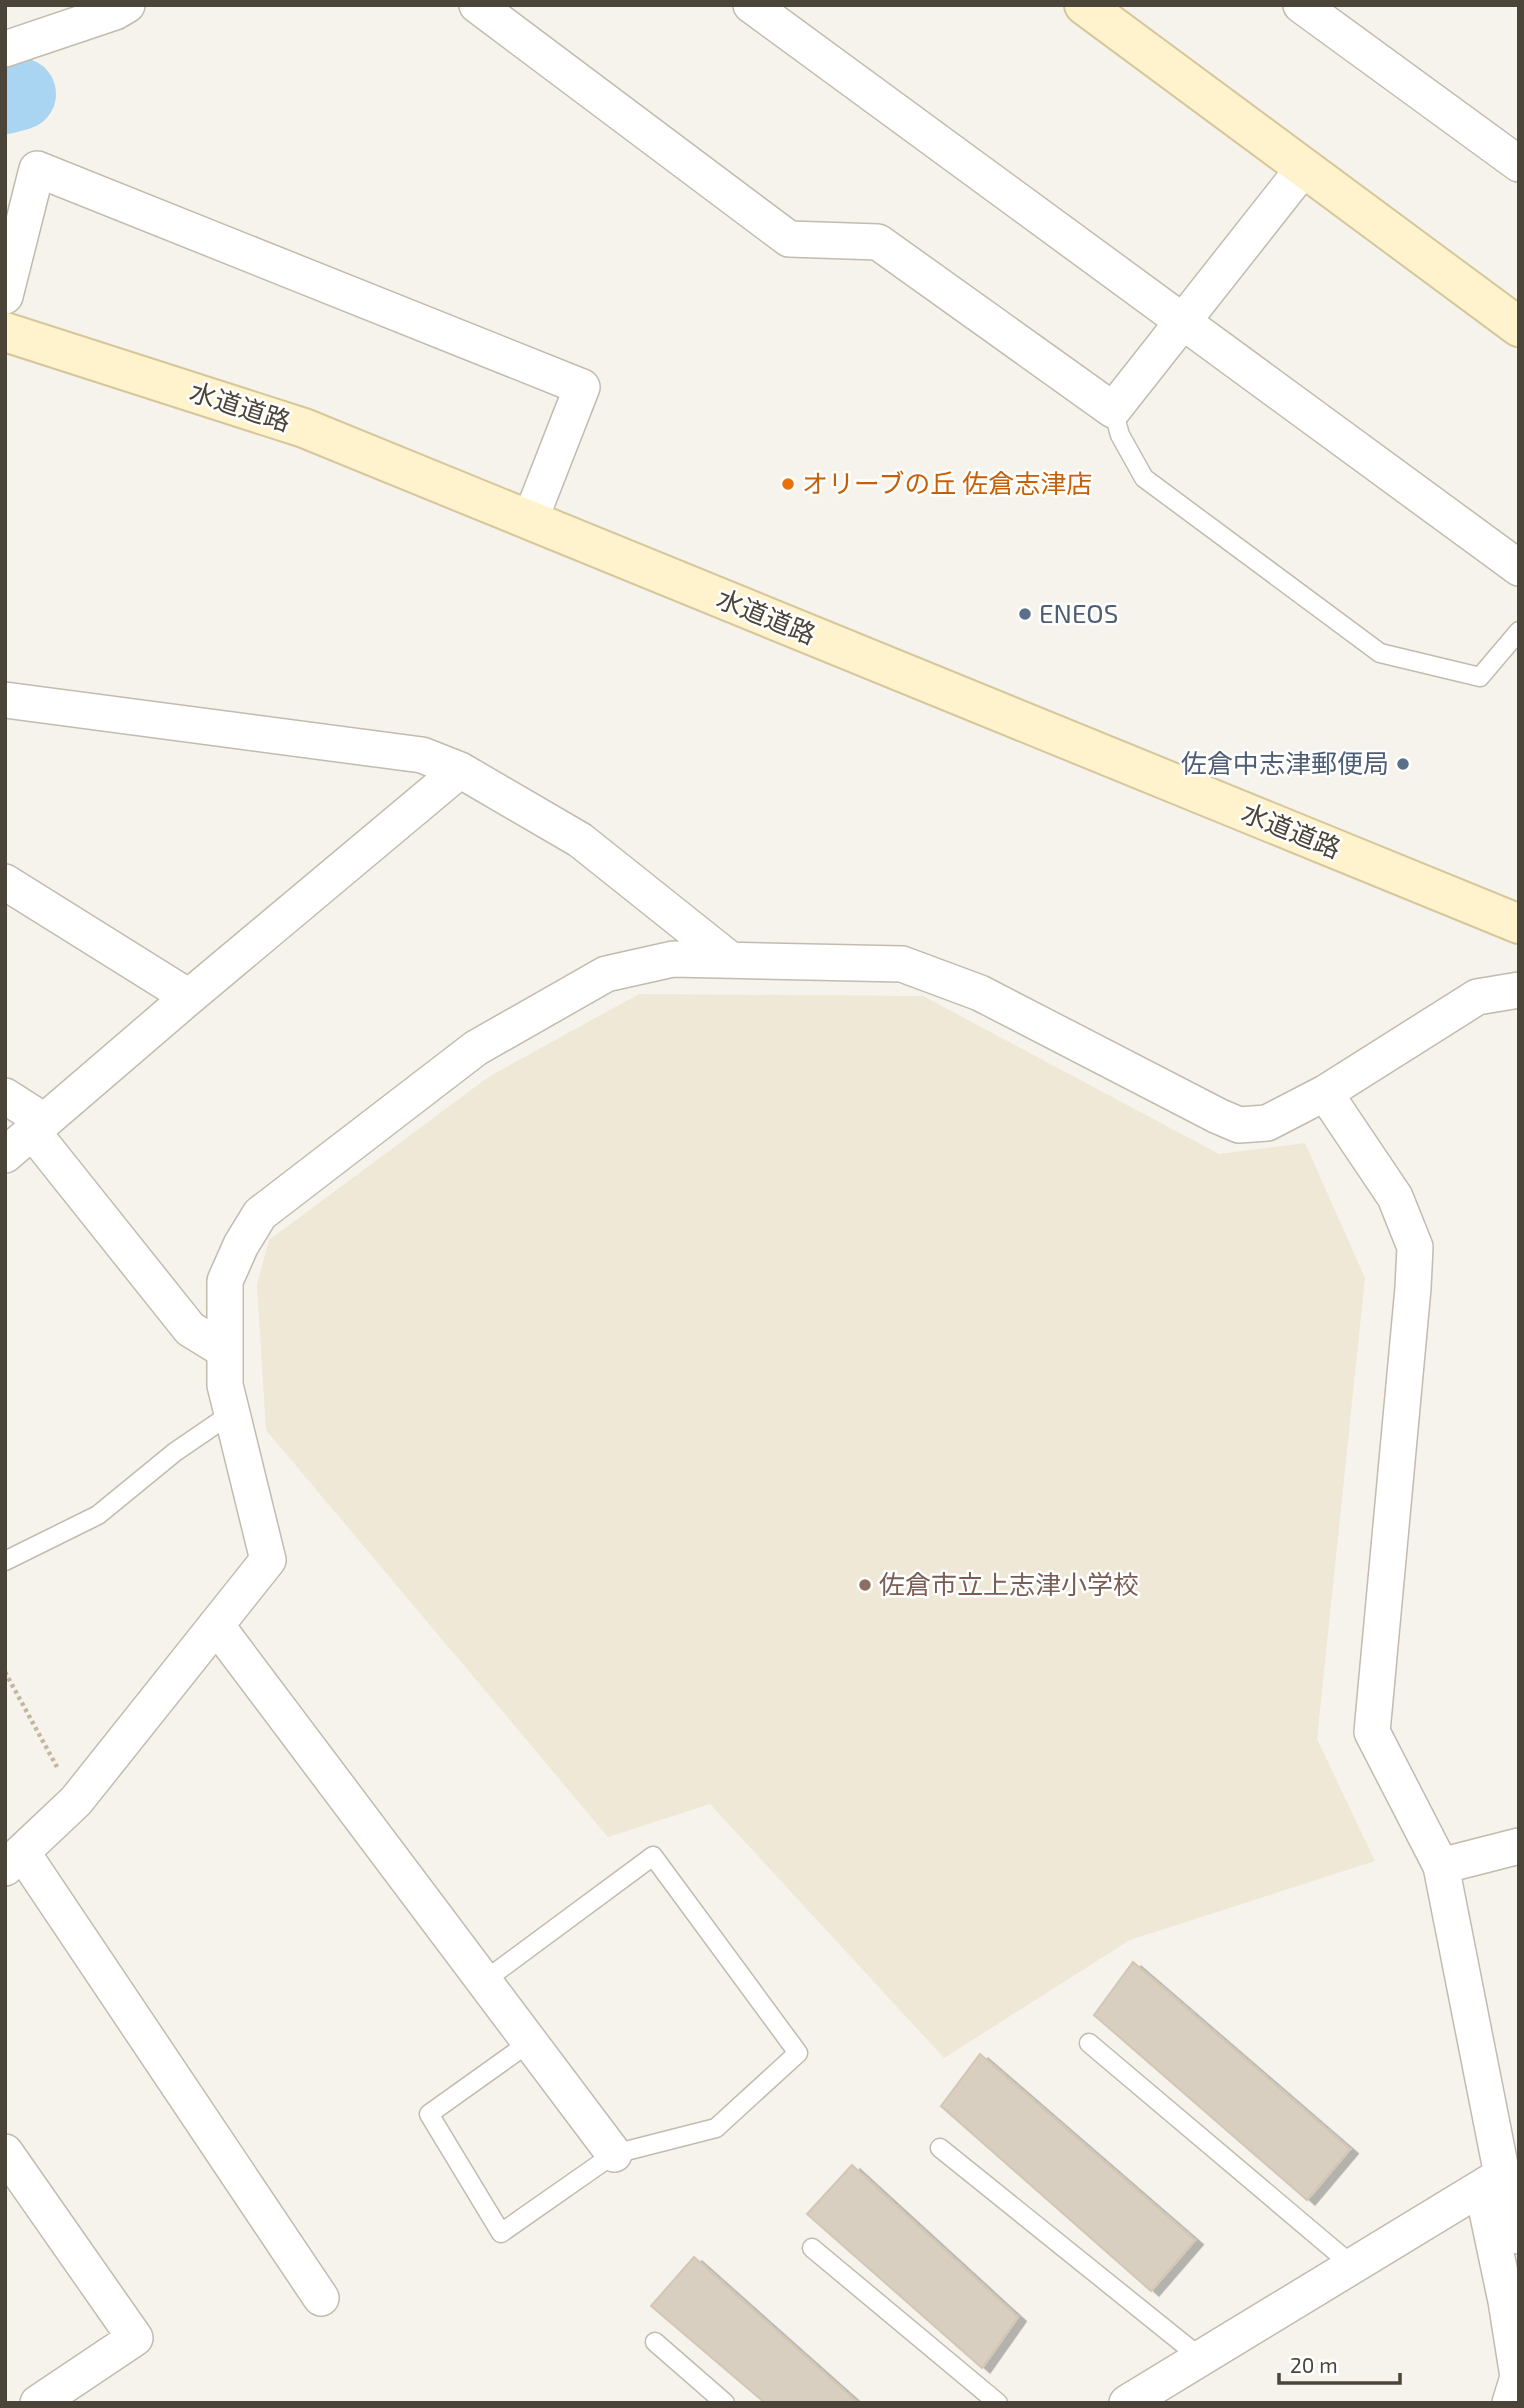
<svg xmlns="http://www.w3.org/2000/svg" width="1524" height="2408" viewBox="0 0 1524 2408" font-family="'Exo 2','Noto Sans JP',sans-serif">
<defs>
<filter id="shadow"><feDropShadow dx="8" dy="4.5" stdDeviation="0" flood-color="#0004"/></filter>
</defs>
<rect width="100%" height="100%" fill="#f6f3ec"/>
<path fill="#efe8d6" d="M639,994L923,996L1219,1154L1305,1143L1365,1278L1317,1739L1375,1861L1130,1940L944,2058L710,1804L608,1837L266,1430L257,1285L269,1240L490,1076Z"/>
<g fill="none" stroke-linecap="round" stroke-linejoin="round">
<path stroke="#a9d4f2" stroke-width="72" d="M5,98L20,94"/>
</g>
<path fill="#d8cfc1" stroke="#d3c7b4" stroke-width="2" filter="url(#shadow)" d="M1133,1962L1350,2149L1307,2200L1094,2015Z
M980,2054L1195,2240L1151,2291L941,2106Z
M852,2165L1018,2317L982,2368L807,2214Z
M694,2257L858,2403H765L651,2306Z"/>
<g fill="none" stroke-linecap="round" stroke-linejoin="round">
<defs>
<path id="lane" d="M1113,410L1120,435L1144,478L1380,653L1480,677L1519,631
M5,1561L98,1515L175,1452L232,1413
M484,1981L653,1856L798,2053L716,2128L614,2154L501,2233L429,2114L530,2042
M1089,2043L1353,2266
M940,2148L1201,2358
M812,2248L998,2403
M655,2342L725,2403"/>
<path id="street" d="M477,5L789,239L878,242L1113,410L1303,169
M751,5L1519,568
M1301,5L1519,164
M5,49L115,12L127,5
M5,296L37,169L582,387L530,520
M5,700L422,755L460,770L580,840L728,958
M5,882L189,997
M1325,1093L1395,1197L1415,1247L1413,1288L1372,1732L1441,1866L1502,2175L1519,2236
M5,1096L44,1121
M32,1131L190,1329L224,1350
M5,1155L189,997L460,770
M216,1625L614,2154
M22,1852L321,2298
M1441,1866L1519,1846
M5,1868L76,1801L268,1560L225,1385V1281L241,1245L260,1214L476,1048L606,974L673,959L902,964L980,993L1218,1116L1239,1125L1267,1123L1325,1093L1477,997L1519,990
M5,2152L135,2338L38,2403
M1484,2197L1506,2301L1518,2377L1510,2403
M1127,2403L1502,2175"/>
<path id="secondary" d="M1084,5L1519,327
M5,332L304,428L1519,924"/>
</defs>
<use href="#lane" stroke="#c2bbae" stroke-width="21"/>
<use href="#street" stroke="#c2bbae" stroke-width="38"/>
<use href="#secondary" stroke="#d6c79b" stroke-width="42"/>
<path stroke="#c4b79f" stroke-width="4.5" stroke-dasharray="3.5 3.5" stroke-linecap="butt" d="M5,1672L57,1767"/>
<use href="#lane" stroke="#fff" stroke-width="18"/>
<use href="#street" stroke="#fff" stroke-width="35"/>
<use href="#secondary" stroke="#fff3cd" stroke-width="38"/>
</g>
<circle fill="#e8710a" stroke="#fff" stroke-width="2.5" cx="788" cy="484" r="7"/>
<g fill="#5c6f8a" stroke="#fff" stroke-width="2.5">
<circle cx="1025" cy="614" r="7"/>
<circle cx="1403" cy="764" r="7"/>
</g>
<circle fill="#8d6e63" stroke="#fff" stroke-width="2.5" cx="865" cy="1585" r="7"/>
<g text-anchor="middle" stroke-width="5" stroke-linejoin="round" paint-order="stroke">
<g font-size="26" fill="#4b4439" stroke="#fff">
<text transform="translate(240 407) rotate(18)" y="9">水道道路</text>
<text transform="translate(766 617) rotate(22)" y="9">水道道路</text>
<text transform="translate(1291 831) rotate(22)" y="9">水道道路</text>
</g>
<g font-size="26" fill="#c56008" stroke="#fff" text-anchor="start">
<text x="802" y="493">オリーブの丘 佐倉志津店</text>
</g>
<g font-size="26" fill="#4e5e75" stroke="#fff" text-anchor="start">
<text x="1039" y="623">ENEOS</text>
<text x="1389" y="773" text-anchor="end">佐倉中志津郵便局</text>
</g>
<g font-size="26" fill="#785e54" stroke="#fff" text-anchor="start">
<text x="879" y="1594">佐倉市立上志津小学校</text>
</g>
</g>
<rect width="1524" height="2408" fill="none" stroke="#4b4439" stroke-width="14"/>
<path d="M1279 2373v10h121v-10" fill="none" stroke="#4b4439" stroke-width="3.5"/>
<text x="1290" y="2373" font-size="21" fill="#4b4439" stroke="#ffffff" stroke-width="5" paint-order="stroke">20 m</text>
</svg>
